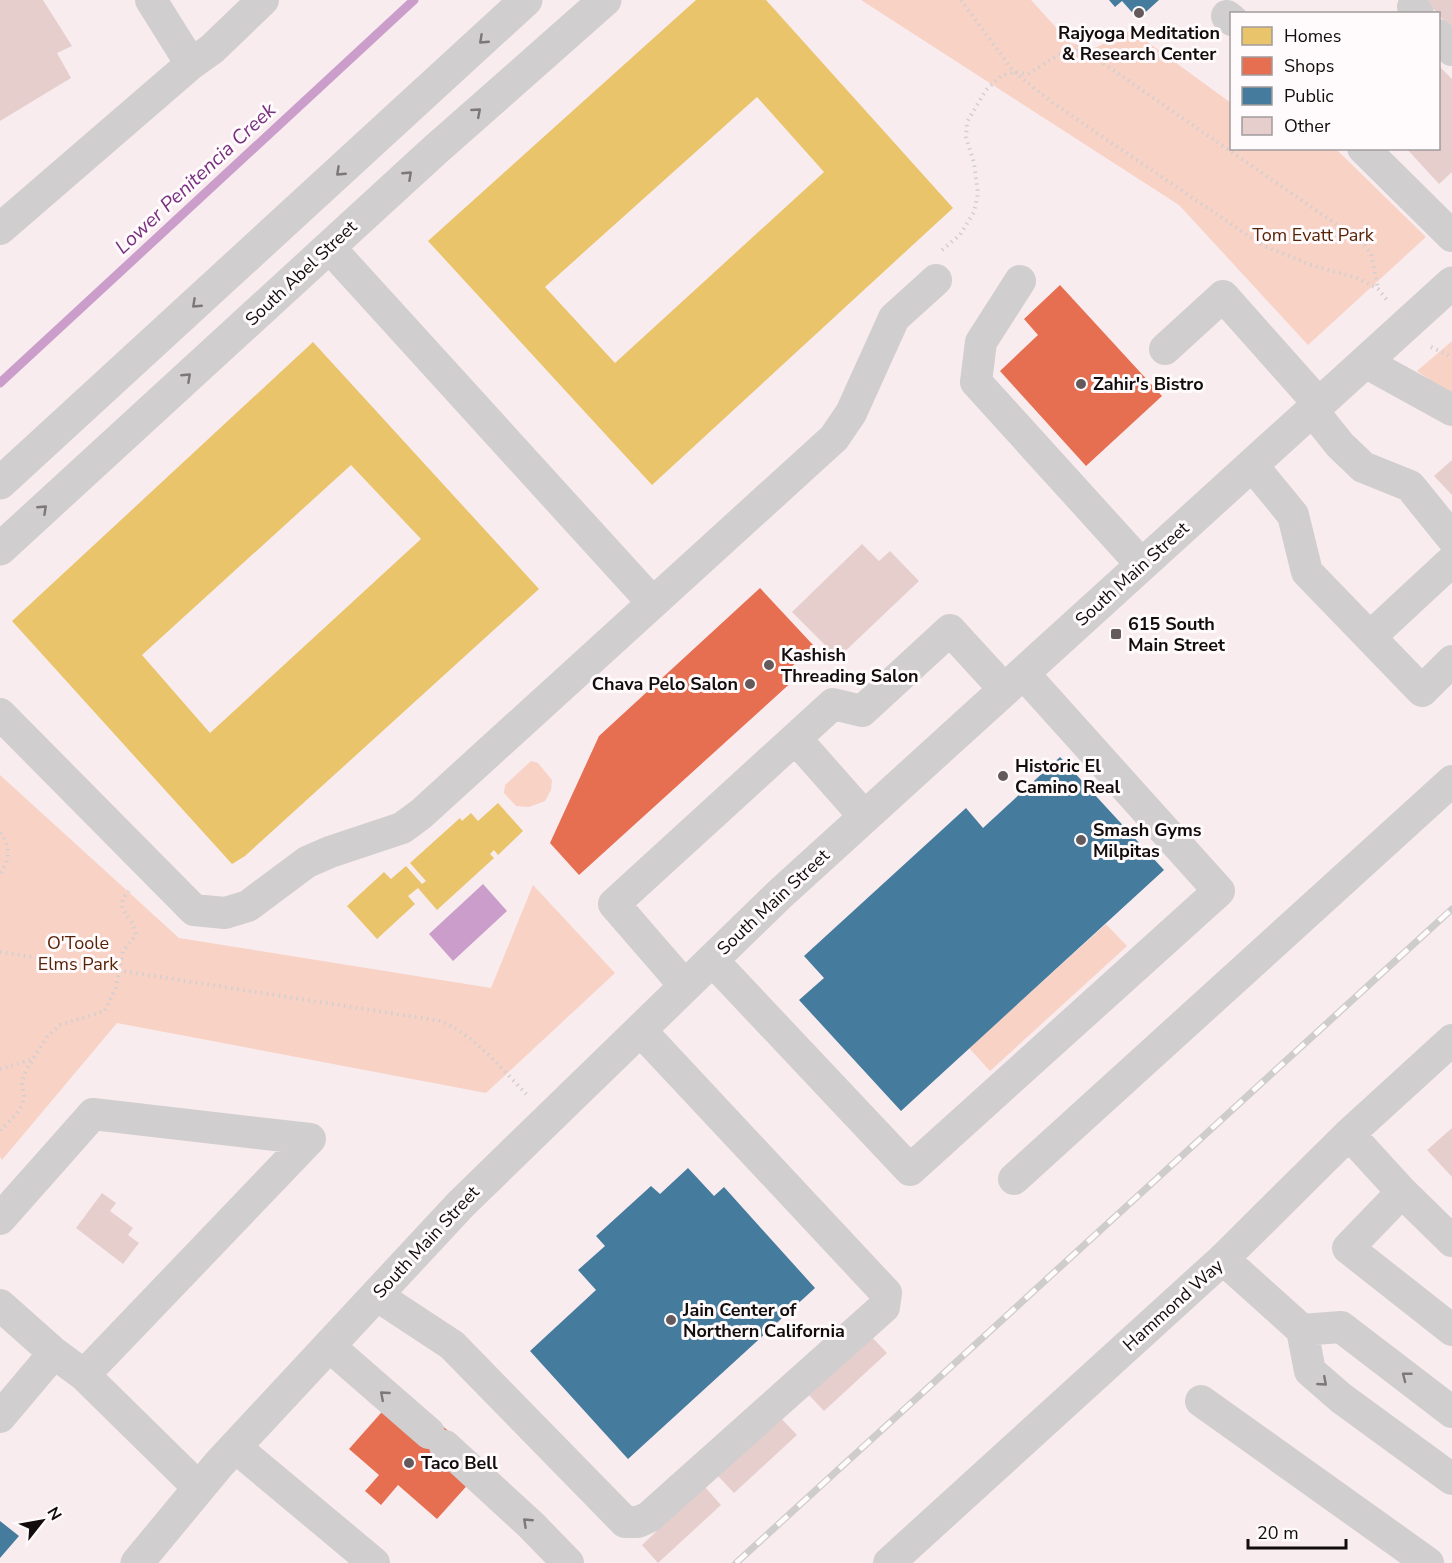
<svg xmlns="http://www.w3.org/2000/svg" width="1452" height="1563" viewBox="0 0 1452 1563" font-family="'Nunito Sans',sans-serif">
<rect width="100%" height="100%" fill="#f9ecef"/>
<path fill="#f8d2c5" d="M861,0H1031L1070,43L1095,48L1131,30L1231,103L1232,148L1336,149L1426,237L1308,345L1179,205Z
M1452,341V395L1417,371Z
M531,761L538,763L552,780L551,790L545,801L529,807L516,806L504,793L505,785Z
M0,775L179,938L491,988L533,885L615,973L486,1093L117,1023L2,1160L0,1157Z
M1106,924L1127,946L990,1071L969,1048Z"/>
<path fill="#ca9dcb" d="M483,884L507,911L453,961L429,934Z"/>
<path fill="#e9c46a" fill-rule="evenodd" d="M696,0H766L953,208L652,485L428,241ZM757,97L824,172L615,363L545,287Z
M313,342L539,589L245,856L232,864L12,621ZM351,465L421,539L210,733L142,655Z
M498,803L523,831L498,855L494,850L490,854L494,858L437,910L418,888L408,896L415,904L377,939L347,906L384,872L391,879L406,866L422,884L426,881L410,863L460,818L462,821L471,813L478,821Z"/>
<path fill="#e76f51" d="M1060,285L1162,396L1086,466L1000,371L1038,335L1024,319Z
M760,588L814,646L787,671L795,679L579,875L550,843L599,736Z
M388,1405L438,1422L454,1436L472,1480L437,1519L398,1485L381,1505L365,1491L379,1475L349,1449Z"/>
<path fill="#457b9d" d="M1109,0H1159L1138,19L1122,1L1115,7Z
M1060,757L1164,870L901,1111L799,1000L824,978L804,956L966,808L983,828Z
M688,1168L714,1196L724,1187L815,1288L628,1459L530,1351L596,1290L578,1270L605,1246L596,1236L651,1186L660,1194Z
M0,1521L19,1536L0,1558Z"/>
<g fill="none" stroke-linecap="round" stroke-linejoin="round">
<path stroke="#ca9dcb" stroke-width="9" d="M0,383L414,0"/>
</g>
<path fill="#e6cecd" d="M0,0H43L72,46L57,53L71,78L0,121Z
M1425,0H1452V30L1438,14Z
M1438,65L1452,79V172L1439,184L1406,148H1438Z
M1452,460V495L1434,476Z
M862,544L879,561L890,551L919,581L838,658L792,612Z
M1452,1128V1177L1427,1150Z
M102,1193L116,1203L110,1211L133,1228L128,1235L139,1243L123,1264L76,1228Z
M870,1335L887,1353L824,1411L807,1393Z
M780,1417L797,1435L734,1493L717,1475Z
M704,1486L721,1505L658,1563L642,1545Z"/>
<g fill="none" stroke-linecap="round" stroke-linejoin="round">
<path stroke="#d3cfd0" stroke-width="4" stroke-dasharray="1.5 4.5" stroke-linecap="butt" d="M961,0L1014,72L1053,103L1262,245L1311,265L1357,278L1378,289L1387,300
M942,250L960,235L974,212L978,193L974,163L966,137L967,122L986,90L1001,76L1014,72L1028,74L1058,55L1077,51L1094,57L1362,242L1371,253L1378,289
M1431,347L1452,357
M0,833C12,846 9,860 0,874
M0,952L441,1021C475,1036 502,1069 528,1096
M0,1069L33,1059L47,1037L60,1025L105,1011L116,987L123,951L136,935C135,930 134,925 131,921C122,909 117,904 129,891
M0,1130C9,1122 24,1109 24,1095C24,1092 22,1089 22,1086C22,1076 28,1067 33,1059"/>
<path stroke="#d1cecf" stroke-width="32" d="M151,0L191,64
M1413,7L1418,14
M1227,16L1232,20
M1438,35L1452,50
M1363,148L1452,236
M0,229L191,64L212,49L263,0
M329,247L653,603
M1020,281L981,342L976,382L1142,565
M1165,349L1223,296L1319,404
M1365,362L1452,410
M1312,410L1340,445L1363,467L1410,486L1452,538
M1252,465L1293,515L1307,572L1422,691L1452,661
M1370,637L1452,561
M0,714L194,910L225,913L248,906L307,862L330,852L402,828L421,814L834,438L851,413L894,318L936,280
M796,739L865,817
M712,960L910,1170L1219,891L1023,673
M685,986L614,904L833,704L862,711L950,630L1005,690
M1349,1134L1402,1192L1452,1241
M1014,1179L1452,781
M1402,1192L1348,1248L1452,1330
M0,1219L93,1114L310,1139L84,1375
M1223,1259L1302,1330L1310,1371L1341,1398L1452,1479
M376,1295L452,1345L625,1522H638L649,1517L884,1307L886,1293L640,1030
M0,1305L54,1353L84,1375L199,1488
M1302,1330L1341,1327L1452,1412
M329,1346L429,1433
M1201,1401L1428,1563
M0,1417L54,1353
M445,1446L531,1525L568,1563
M235,1447L374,1563
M889,1563L1223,1259L1349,1134L1452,1040"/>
<path stroke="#d1cecf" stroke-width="33" d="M0,483L526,0
M0,549L434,151L605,0
M137,1563L219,1464L461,1204L780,894L1452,283"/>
<defs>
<path id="rail" d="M736,1563L1452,909"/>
</defs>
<use href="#rail" stroke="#cecccc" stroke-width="7"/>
<use href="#rail" stroke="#fffafb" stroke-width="4.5" stroke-dasharray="14" stroke-linecap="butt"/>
</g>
<defs><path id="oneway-chevron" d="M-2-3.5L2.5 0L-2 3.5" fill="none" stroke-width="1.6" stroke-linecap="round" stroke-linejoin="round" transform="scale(1.5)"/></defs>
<g stroke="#7c7778">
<use href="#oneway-chevron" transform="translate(483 40) rotate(137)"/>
<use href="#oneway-chevron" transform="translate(477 112) rotate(-41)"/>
<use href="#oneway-chevron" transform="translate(340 172) rotate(137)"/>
<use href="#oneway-chevron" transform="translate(408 175) rotate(-43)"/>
<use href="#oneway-chevron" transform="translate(196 304) rotate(137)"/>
<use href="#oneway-chevron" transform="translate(187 377) rotate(-43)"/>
<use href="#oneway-chevron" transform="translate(43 509) rotate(-43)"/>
<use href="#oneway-chevron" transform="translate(1406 1376) rotate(-142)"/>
<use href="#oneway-chevron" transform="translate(1323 1382) rotate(41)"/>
<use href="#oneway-chevron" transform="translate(384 1395) rotate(-139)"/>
<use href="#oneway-chevron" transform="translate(527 1522) rotate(-137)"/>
</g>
<g fill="#645a5c" stroke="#fffafb" stroke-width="2">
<circle cx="1139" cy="13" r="6"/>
<circle cx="1081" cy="384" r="6"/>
<rect x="1110" y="628" width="12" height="12" rx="3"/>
<circle cx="769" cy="665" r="6"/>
<circle cx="750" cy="684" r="6"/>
<circle cx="1003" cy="776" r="6"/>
<circle cx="1081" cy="840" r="6"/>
<circle cx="671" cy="1320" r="6"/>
<circle cx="409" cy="1463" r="6"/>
</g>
<g text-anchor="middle" stroke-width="6" stroke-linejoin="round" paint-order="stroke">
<g font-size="18" font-weight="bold" fill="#130c0d" stroke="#fffafb" text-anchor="start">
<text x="1139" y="39" text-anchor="middle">Rajyoga Meditation<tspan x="1139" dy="21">&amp; Research Center</tspan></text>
<text x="1093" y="390">Zahir's Bistro</text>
<text x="1128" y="630">615 South<tspan x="1128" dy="21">Main Street</tspan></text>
<text x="781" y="661">Kashish<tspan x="781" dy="21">Threading Salon</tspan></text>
<text x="738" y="690" text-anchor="end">Chava Pelo Salon</text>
<text x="1015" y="772">Historic El<tspan x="1015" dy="21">Camino Real</tspan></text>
<text x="1093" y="836">Smash Gyms<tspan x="1093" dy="21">Milpitas</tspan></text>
<text x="683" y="1316">Jain Center of<tspan x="683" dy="21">Northern California</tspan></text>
<text x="421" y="1469">Taco Bell</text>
</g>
<g font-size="18" fill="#572205" stroke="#fffafb">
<text x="1313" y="241">Tom Evatt Park</text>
<text x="78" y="949">O'Toole<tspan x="78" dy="21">Elms Park</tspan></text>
</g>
<g font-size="18" fill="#130c0d" stroke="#fffafb">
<text transform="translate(301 273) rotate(-43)" y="6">South Abel Street</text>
<text transform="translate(1132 574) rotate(-42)" y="6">South Main Street</text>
<text transform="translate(773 902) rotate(-43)" y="6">South Main Street</text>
<text transform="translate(426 1242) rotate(-47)" y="6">South Main Street</text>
<text transform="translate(1173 1305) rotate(-42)" y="6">Hammond Way</text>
</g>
<g font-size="20" font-style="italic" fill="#772f7f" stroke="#fffafb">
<text transform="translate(195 178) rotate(-43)" y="7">Lower Penitencia Creek</text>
</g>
</g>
<rect x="1230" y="12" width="210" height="138" fill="#fffafb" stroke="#a19b9c" stroke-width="1.5"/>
<rect x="1242" y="27" width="30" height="18" fill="#e9c46a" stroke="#a19b9c" stroke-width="1.5"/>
<text x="1284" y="42" font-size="18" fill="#130c0d">Homes</text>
<rect x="1242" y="57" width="30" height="18" fill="#e76f51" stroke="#a19b9c" stroke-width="1.5"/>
<text x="1284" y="72" font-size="18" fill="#130c0d">Shops</text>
<rect x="1242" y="87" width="30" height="18" fill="#457b9d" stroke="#a19b9c" stroke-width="1.5"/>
<text x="1284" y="102" font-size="18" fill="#130c0d">Public</text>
<rect x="1242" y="117" width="30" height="18" fill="#e6cecd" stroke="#a19b9c" stroke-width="1.5"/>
<text x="1284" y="132" font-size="18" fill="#130c0d">Other</text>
<g transform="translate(42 1521) rotate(59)" stroke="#fffafb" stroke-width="4.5" paint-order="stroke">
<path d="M0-4.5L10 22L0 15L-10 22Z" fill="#130c0d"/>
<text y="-9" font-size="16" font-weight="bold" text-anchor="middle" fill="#130c0d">N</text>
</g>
<path d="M1248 1539v9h98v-9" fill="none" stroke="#130c0d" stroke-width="3"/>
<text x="1257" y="1539" font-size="18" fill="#130c0d" stroke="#fffafb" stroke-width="4.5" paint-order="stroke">20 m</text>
</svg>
